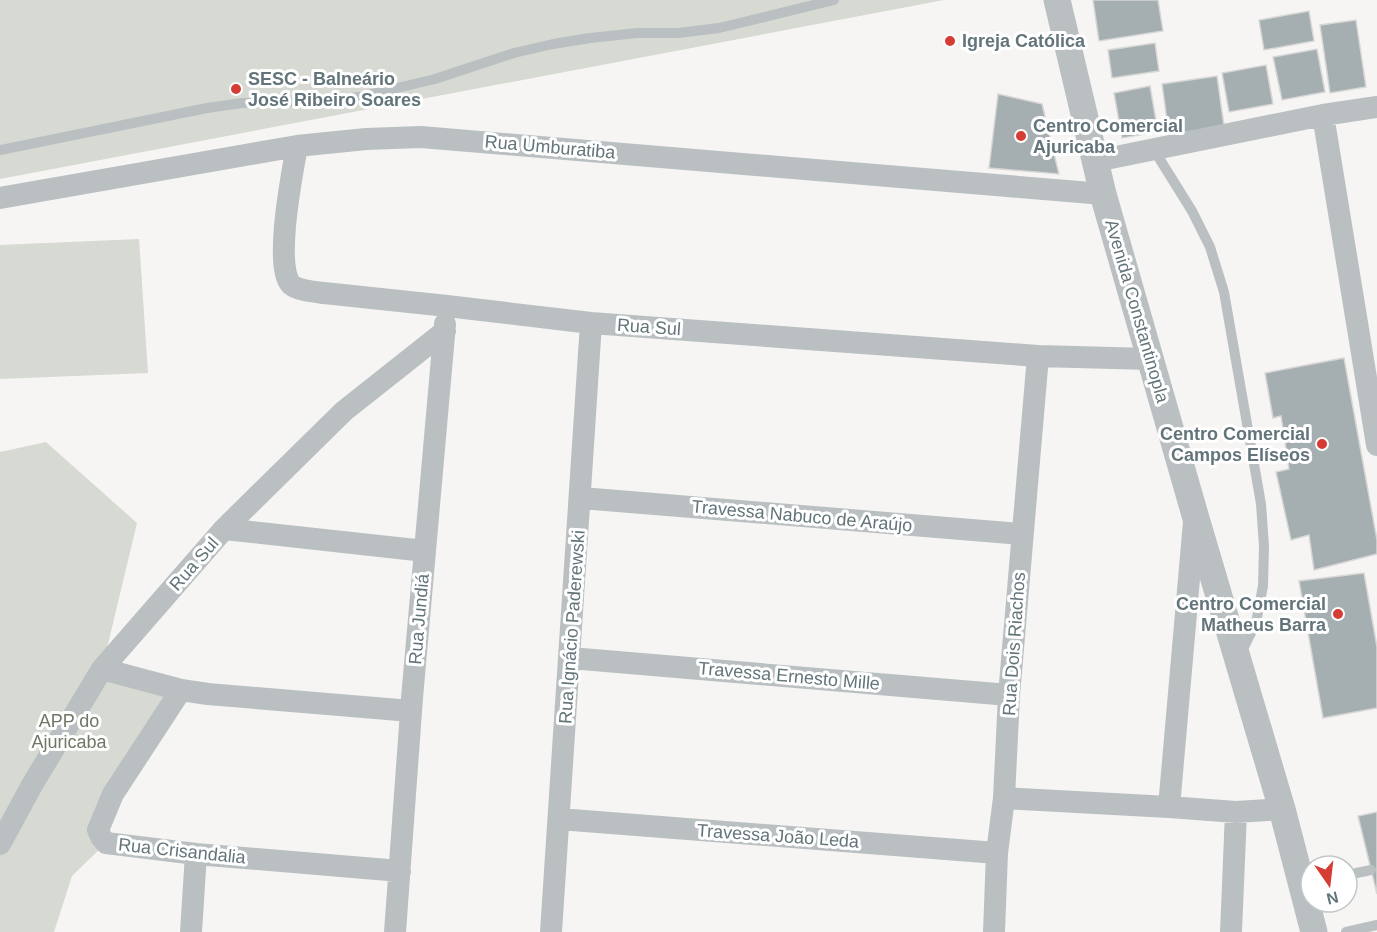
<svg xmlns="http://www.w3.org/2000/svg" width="1377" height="932" viewBox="0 0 1377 932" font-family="Helvetica,sans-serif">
<rect width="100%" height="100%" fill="#f6f5f3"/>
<path fill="#d6dad2" d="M0,0H944L0,179Z
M139,239L148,373L0,379V245Z
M46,442L137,523L102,669L181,690L113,794L106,843L72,876L54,932H0V452Z"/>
<path fill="#a5aeb1" stroke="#d7d7d5" stroke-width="1.5" d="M1093,0H1158L1163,31L1099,41Z
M1309,11L1314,41L1264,50L1259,20Z
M1356,20L1366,87L1330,93L1320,25Z
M1155,43L1159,71L1112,78L1108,50Z
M1317,49L1325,92L1282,100L1273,57Z
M1266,65L1273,104L1229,112L1222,73Z
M1217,76L1224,126L1169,135L1162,84Z
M1150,86L1158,132L1122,138L1114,93Z
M998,94L1042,104L1059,174L989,168Z
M1344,358L1377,540V554L1314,570L1309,535L1291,540L1276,472L1289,469L1281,416L1273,418L1265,373Z
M1364,573L1377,647V708L1323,718L1299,581Z
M1377,812V894L1358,816Z"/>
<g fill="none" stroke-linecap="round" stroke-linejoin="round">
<path stroke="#bac0c2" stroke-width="10" d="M0,150L207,108L242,103L319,101L359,97L435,79L514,53L553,44L590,38L637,33H678L719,28L834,0
M1154,150L1192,211L1210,247L1224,292L1261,504L1264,546L1263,586L1256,623L1240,655
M1347,875L1371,870
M1346,932L1377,925"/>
<path stroke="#bac0c2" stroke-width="22" d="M1323,115L1377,445
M297,146C293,169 272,273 293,286C301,291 315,292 324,293L447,306L591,323L1038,356L1150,359
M1096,161L1323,115L1377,107
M0,198L297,146L366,139L421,137L1103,194
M581,498L1022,534
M224,529L425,551
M570,658L1009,695
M102,669L181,690L208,694L411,711
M181,690L113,794L98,830L101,837L106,843L196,854L400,871
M1004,798L1169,807L1236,812L1282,809
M1169,807L1194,522
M559,819L997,853
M0,844L32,785L102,669L224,529L344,411L445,331
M191,932L196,854
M395,932L412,698L445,324
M551,932L591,323
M994,932L997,853L1004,798L1009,695L1038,356
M1231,932L1236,812"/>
<path stroke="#bac0c2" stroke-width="27" d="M1057,0L1103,194L1195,515L1282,809L1314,932"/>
</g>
<g fill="#d43c34" stroke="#fff" stroke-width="2">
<circle cx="950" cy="41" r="6"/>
<circle cx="236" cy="89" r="6"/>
<circle cx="1021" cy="136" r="6"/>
<circle cx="1322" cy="444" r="6"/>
<circle cx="1338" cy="614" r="6"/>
</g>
<g text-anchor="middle" stroke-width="6" stroke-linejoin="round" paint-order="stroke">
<g font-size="18" font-weight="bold" fill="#63757b" stroke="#fff" text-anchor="start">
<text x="962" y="47">Igreja Católica</text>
<text x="248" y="85">SESC - Balneário<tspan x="248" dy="21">José Ribeiro Soares</tspan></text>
<text x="1033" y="132">Centro Comercial<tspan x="1033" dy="21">Ajuricaba</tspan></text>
<text x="1310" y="440" text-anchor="end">Centro Comercial<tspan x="1310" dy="21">Campos Elíseos</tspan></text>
<text x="1326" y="610" text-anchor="end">Centro Comercial<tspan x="1326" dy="21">Matheus Barra</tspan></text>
</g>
<g font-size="18" fill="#63757b" stroke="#fff">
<text transform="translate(550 147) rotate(5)" y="6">Rua Umburatiba</text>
<text transform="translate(1137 311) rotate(74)" y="6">Avenida Constantinopla</text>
<text transform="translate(649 327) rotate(4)" y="6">Rua Sul</text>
<text transform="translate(802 516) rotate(5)" y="6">Travessa Nabuco de Araújo</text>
<text transform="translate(194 564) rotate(-49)" y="6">Rua Sul</text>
<text transform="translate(419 619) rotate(-85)" y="6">Rua Jundiá</text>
<text transform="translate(572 627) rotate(-86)" y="6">Rua Ignácio Paderewski</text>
<text transform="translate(1014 644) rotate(-86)" y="6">Rua Dois Riachos</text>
<text transform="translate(789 676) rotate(5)" y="6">Travessa Ernesto Mille</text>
<text transform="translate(778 836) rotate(4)" y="6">Travessa João Leda</text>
<text transform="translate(182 851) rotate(6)" y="6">Rua Crisandalia</text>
</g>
<g font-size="18" fill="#6d7965" stroke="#fff">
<text x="69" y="727">APP do<tspan x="69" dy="21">Ajuricaba</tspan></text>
</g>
</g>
<g transform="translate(1329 884) rotate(166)"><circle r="28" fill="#ffffff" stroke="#c1c8ca" stroke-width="1.5"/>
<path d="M0-4.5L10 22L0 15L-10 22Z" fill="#d43c34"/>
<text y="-9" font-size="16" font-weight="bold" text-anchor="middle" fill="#63757b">N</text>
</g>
</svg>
